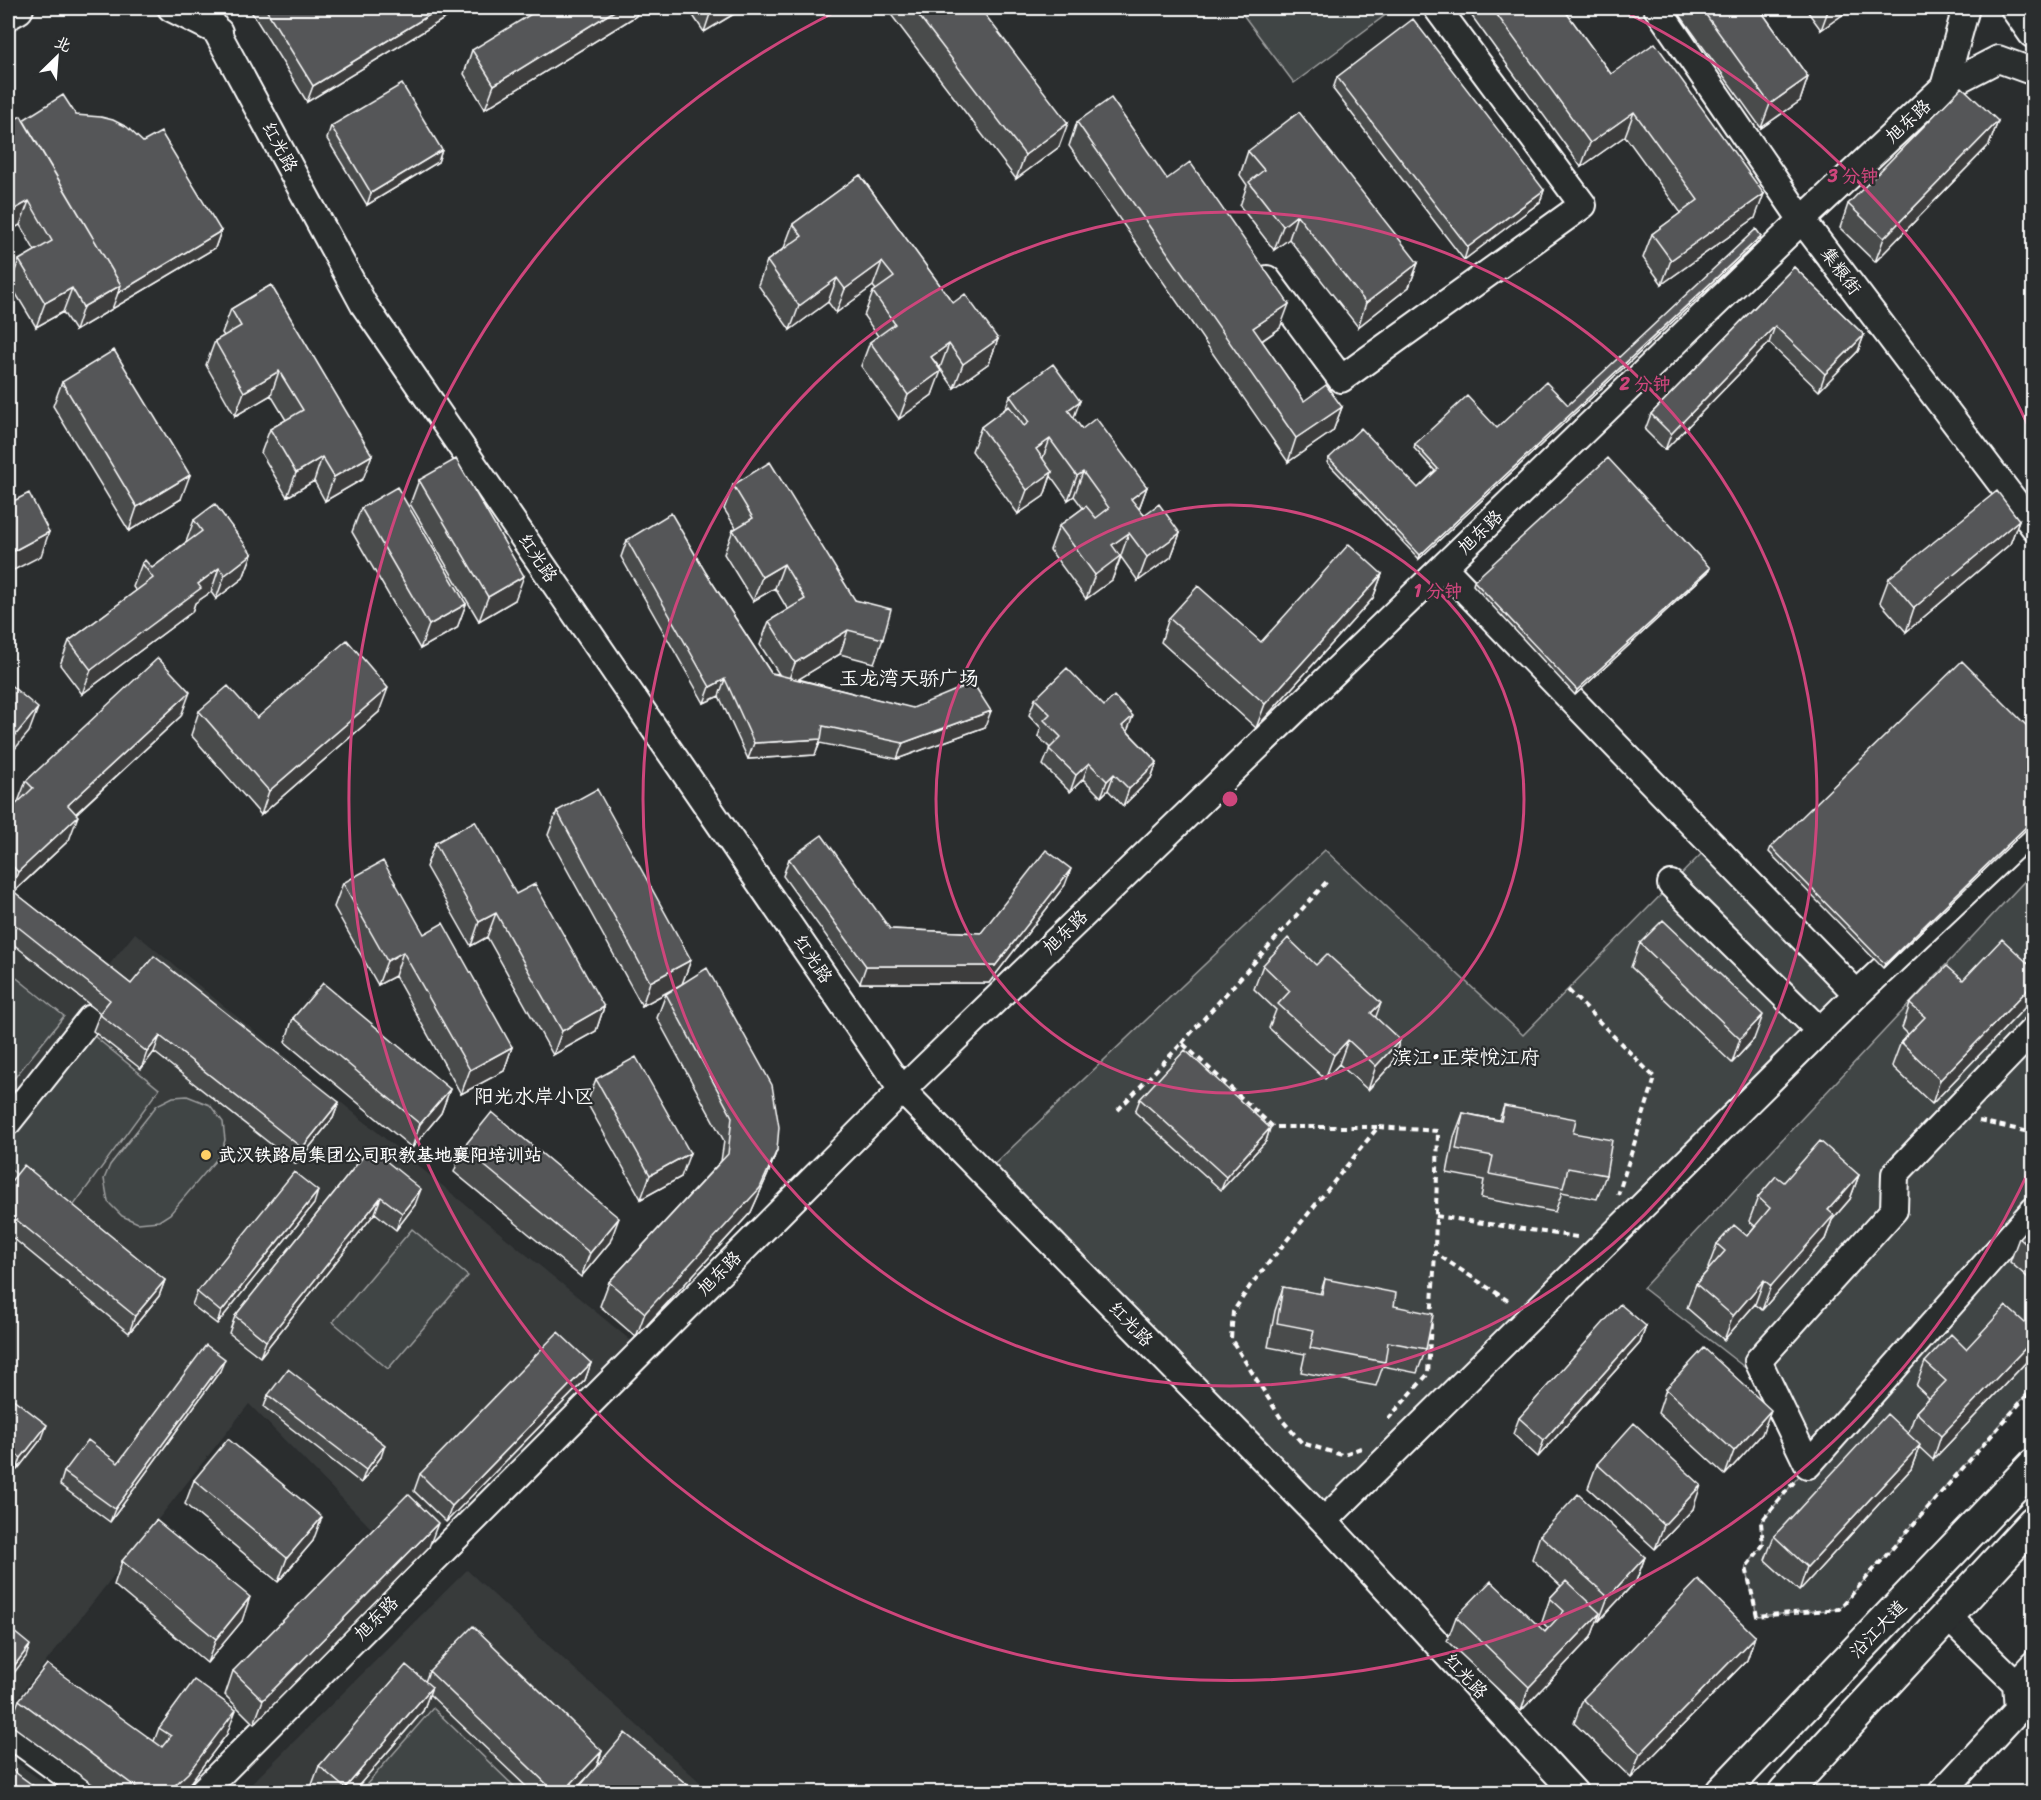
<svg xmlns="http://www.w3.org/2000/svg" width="2041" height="1800" viewBox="0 0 2041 1800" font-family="Sriracha,'LXGW WenKai TC',sans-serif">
<rect width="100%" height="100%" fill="#2a2d2e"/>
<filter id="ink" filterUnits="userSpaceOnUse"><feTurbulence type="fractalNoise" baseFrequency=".0167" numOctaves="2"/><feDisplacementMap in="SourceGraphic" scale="12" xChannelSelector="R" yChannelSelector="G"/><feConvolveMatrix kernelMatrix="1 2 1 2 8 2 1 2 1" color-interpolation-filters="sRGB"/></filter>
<g filter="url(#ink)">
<path fill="#373a3b" d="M8,888L109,965L135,933L635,1344L428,1538L400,1505L371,1528L249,1404L8,1710Z
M467,1570L537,1635L711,1792H243Z
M8,1757L58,1792H8Z"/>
<path fill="#414445" stroke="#a0a2a2" stroke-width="1.5" d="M1238,8H1395L1294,83Z
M1711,844L1857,994L1324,1521L984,1174L1325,850L1523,1035Z
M2033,872V1387L1839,1609L1757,1616L1746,1567L1763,1545L1761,1522L1808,1465L1771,1388L1643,1288Z
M8,971L64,1016L8,1086Z
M83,1027L159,1089L66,1216L8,1167V1122Z
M187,1096L210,1105L223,1122L225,1140L221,1154L170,1214L159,1221L138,1223L122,1216L108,1202L104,1179L110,1165L157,1105L173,1097Z
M412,1229L468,1276L388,1369L333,1322Z
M433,1708L520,1792H360Z"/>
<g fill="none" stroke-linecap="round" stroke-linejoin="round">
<defs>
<path id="minor" d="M171,8L219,32
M204,8L364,305L902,1090L1324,1521L1574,1792
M1657,8L1802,220L2034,527
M1944,87L1966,8
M1267,279L1341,379L1583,205L1437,8
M1671,884L1820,1031
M1857,994L2034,827
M2034,1029L1895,1174L1894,1210L1758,1361L1808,1465L2034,1210
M8,1122L90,1019
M1324,1521L1857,994L1443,567
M2016,1683L2034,1664
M8,1733L89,1792
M202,1792L902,1090L1802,220L1944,87L1998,59L2034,72
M1942,1792L2018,1710L2016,1683L1947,1616"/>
<path id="major" d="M2017,8L2034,32
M8,13L17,8
M1722,1792L2034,1465
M1785,1792L2034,1522"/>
</defs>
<use href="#minor" stroke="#fff" stroke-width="30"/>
<use href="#major" stroke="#fff" stroke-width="36"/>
<path stroke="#fff" stroke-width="4" stroke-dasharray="6 4.5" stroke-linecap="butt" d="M1568,990L1655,1078L1618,1195
M1182,1043L1329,879
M1118,1110L1182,1043L1273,1127H1377
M1979,1121L2034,1133
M1436,1216L1577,1237
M1388,1419L1428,1374L1435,1253L1510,1302
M1361,1448L1342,1455L1302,1443L1282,1420L1231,1339L1233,1312L1250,1286L1378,1127L1438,1131L1435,1253
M1794,1482L1761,1522L1763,1545L1746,1567L1757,1616L1839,1609L2034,1387"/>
<use href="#minor" stroke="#2a2d2e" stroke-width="26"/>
<use href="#major" stroke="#2a2d2e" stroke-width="32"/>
</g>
<path fill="#494b4c" stroke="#fff" stroke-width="1.5" d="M249,8H462L307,102Z
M688,8H744L704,32Z
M886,8H980L1059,147L1016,179Z
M1466,8H1563L1611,74L1755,218L1662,284L1643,258L1652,234L1681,213L1625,136L1581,167Z
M1675,8H1759L1808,77L1800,101L1761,128Z
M1805,8H1852L1821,30Z
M636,16L485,109L464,74L472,50Z
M1337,77L1544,190L1540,202L1464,260L1333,89Z
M76,115L221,231L215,248L75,331L63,312L36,327L10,284L19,260L35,251L20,225L23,120Z
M1998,121L1989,145L1875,262L1840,228L1848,204Z
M1077,122L1167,179L1280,328L1262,341L1304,401L1342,407L1333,431L1288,462L1069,146Z
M331,126L442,150L438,162L367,205L327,139Z
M1248,151L1418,263L1409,287L1358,327L1289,239L1274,250L1240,206L1247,185L1240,175Z
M860,175L953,303L998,339L989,363L954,388L940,368L932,395L899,419L861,366L870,342L878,336L864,316L873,292L876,290L873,286L836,313L828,302L790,330L758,285L767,261L784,248L793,224Z
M1760,240L1419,559L1327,462L1329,458L1418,488L1435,471L1414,448L1415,444L1497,428L1568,405Z
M1794,267L1864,335L1858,351L1819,391L1769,343L1665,450L1645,430L1651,414Z
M271,285L363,479L325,501L314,481L287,497L261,453L270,429L286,420L271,395L235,416L206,365L215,341L224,336L222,333L231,309Z
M62,382L181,499L129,531L53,406Z
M1010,396L1074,419L1082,429L1147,487L1139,509L1144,515L1180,533L1171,557L1138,581L1121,557L1112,580L1086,599L1050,550L1059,526L1083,508L1074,496L1068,500L1051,476L1044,496L1018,514L972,451L981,427L1005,409Z
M419,480L515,600L479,621L410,504Z
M733,485L855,600L883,639L874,663L840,654L798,679L985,727L897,759L820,743L815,755L748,759L719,696L704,703L621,557L627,540L706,573L771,673L779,674L760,645L769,621L788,610L775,588L753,601L724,554L733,530L736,528L724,509Z
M361,508L466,604L457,628L420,649L352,532Z
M194,520L252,554L243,578L216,599L211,592L195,603L192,612L82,694L60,665L69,641L136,591L133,587L142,563L152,568L186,542Z
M2019,520L2010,544L1906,632L1880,602L1889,578Z
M1710,568L1708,572L1575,695L1473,585L1474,581Z
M1382,574L1373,598L1256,728L1161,642L1169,618L1261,642Z
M1035,699L1128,732L1157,762L1151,778L1123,806L1108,790L1101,797L1083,779L1070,792L1043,765L1050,748L1038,736L1041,728L1029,715Z
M199,711L257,718L379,712L261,815L191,735Z
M181,716L76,814L69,840L14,892L131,984L339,1102L333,1118L296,1164L154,1052L141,1069L93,1031L100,1013L8,940V812L18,802L26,781Z
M2034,733V822L1883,968L1769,852L1771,847Z
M557,811L691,960L682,983L777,1150L768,1174L751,1212L636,1337L600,1306L609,1282L721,1161L724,1141L657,1018L666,994L675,988L642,1006L548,835Z
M435,843L516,894L604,1007L596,1031L553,1055L487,937L471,946L426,867Z
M789,859L890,929L981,933L1065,885L989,983H860L783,876Z
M343,883L424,934L512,1047L504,1071L461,1094L395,976L378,985L334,907Z
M1640,943L1754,1039L1732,1063L1631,967Z
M1263,965H1316L1400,1040L1392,1064L1368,1090L1339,1064L1325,1079L1269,1028L1276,1010L1254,989Z
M2034,969V994L2032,1000L1932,1104L1892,1066L1901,1042L1908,1034L1902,1028L1910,1004L1963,980Z
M293,1018L450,1089L441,1113L412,1148L285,1042Z
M596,1079L681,1177L641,1199L587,1103Z
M1140,1099L1270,1128L1266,1141L1221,1190L1135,1112Z
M1504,1106L1573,1133L1606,1175L1597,1199L1562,1192L1555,1212L1481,1198L1484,1180L1447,1173L1454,1137L1463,1113L1499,1120Z
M370,1148L415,1205L396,1230L375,1213L260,1357L229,1333L235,1316Z
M463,1148L610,1242L581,1277L454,1172Z
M1859,1175L1850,1199L1832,1220L1825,1239L1762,1310L1755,1304L1724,1340L1687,1308L1696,1284L1709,1269L1708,1268L1717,1244L1747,1236L1755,1226L1749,1221L1758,1197L1784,1182Z
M8,1185L165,1280L159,1296L129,1333L8,1234Z
M314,1204L217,1324L192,1305L197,1292Z
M2034,1221V1283L2010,1262L2019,1238Z
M1325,1279L1426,1349L1417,1373L1383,1366L1376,1386L1301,1372L1305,1354L1268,1347L1275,1311L1283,1287L1320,1294Z
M1646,1326L1640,1343L1538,1457L1513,1434L1519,1418Z
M2034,1331V1345L2029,1359L1933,1460L1919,1447L1911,1469L1799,1591L1765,1560L1774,1536L1908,1434L1916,1412L1929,1398L1916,1386L1925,1362L1966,1349Z
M591,1363L585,1380L446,1522L414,1491L420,1474Z
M220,1371L110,1522L60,1485L64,1472L118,1463Z
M1666,1389L1762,1434L1725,1475L1658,1413Z
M8,1395L42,1438L17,1470L8,1463Z
M268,1395L381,1457L361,1483L264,1407Z
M1597,1464L1693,1509L1655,1549L1588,1488Z
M194,1480L313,1541L278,1582L185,1504Z
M1540,1535L1645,1557L1636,1581L1599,1621L1597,1620L1591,1637L1521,1711L1447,1641L1456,1617L1545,1632L1548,1628L1542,1622L1550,1598L1561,1586L1532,1559Z
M429,1547L254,1724L225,1695L233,1671Z
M122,1561L242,1621L207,1663L114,1585Z
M1755,1636L1747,1660L1631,1778L1574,1723L1583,1699Z
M429,1671L602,1751L597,1766L573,1792H532L429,1694L423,1711L353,1792H314L310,1790L319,1766L425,1682Z
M19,1700L154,1741L159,1728L227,1734L183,1792H103L10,1724Z"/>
<path fill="#3c3d3e" stroke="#fff" stroke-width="1.5" d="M441,8H462L307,102L313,86Z
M619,8H639L636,16L485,109L494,85Z
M712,8H744L704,32Z
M1829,8H1852L1821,30Z
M1808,77L1800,101L1761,128L1770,104Z
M1634,112L1625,136L1581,167L1590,143Z
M1998,121L1989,145L1875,262L1884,238Z
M1068,123L1059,147L1016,179L1025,155Z
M442,150L438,162L367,205L371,193Z
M1544,190L1540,202L1464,260L1468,247Z
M1764,194L1755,218L1662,284L1671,260Z
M29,201L20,225L8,232V213Z
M1297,215L1289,239L1274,250L1283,226Z
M221,231L215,248L112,309L118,293Z
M1761,236L1760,240L1419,559L1420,555Z
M882,262L873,286L836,313L845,289Z
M1418,263L1409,287L1358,327L1366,303Z
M837,278L828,302L790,330L799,306Z
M121,285L112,309L75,331L83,307Z
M72,288L63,312L36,327L45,303Z
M1289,304L1280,328L1245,352L1253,328Z
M1775,326L1769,343L1665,450L1671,434Z
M1864,335L1858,351L1819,391L1825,374Z
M998,339L989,363L954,388L963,364Z
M949,344L940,368L931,357Z
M279,371L271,395L235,416L244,392Z
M941,371L932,395L899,419L908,395Z
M1080,401L1071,425L1068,410Z
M1342,407L1333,431L1288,462L1296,438Z
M1050,439L1041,463L1036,449Z
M372,455L363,479L325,501L334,477Z
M322,457L314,481L287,497L296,473Z
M1052,472L1044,496L1018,514L1027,490Z
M1083,472L1074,496L1068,500L1077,476Z
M190,475L181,499L129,531L137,507Z
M1147,487L1138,511L1131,499Z
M2019,520L2010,544L1906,632L1914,608Z
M49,532L41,556L8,573V554Z
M1129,533L1112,580L1086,599L1095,575L1112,545Z
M1180,533L1171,557L1138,581L1147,557Z
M252,554L243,578L216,599L225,575Z
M784,564L775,588L753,601L762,577Z
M219,568L211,592L195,603L192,612L82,694L91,670L198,584Z
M1710,568L1708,572L1575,695L1577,690Z
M1382,574L1373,598L1256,728L1265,704Z
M524,576L515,600L479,621L488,597Z
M466,604L457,628L420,649L429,625Z
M848,630L840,654L786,687L795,663Z
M725,679L719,696L704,703L710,687Z
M388,688L379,712L261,815L269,791Z
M190,692L181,716L59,829L68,805Z
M38,708L29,732L8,757V744Z
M991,711L985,727L897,759L903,743Z
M1133,716L1127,732L1122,726Z
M821,739L815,755L748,759L754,743Z
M1157,762L1151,778L1123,806L1129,789Z
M1089,763L1083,779L1070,792L1076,775Z
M1114,774L1108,790L1101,797L1107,781Z
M78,816L69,840L9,896L18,872Z
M2034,819V822L1883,968L1885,964Z
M1071,869L1065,885L989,983H860L866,966H995Z
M496,913L487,937L471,946L479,922Z
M403,952L395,976L378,985L387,961Z
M691,960L682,984L642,1006L650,982Z
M2034,983V994L2032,1000L1932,1104L1940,1080Z
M1381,1003L1372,1027L1371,1013Z
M604,1007L596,1031L553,1055L562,1031Z
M1763,1015L1754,1039L1732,1063L1740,1039Z
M160,1036L154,1052L141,1069L147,1052Z
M1348,1040L1339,1064L1325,1079L1334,1055Z
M1400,1040L1392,1064L1368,1090L1376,1066Z
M512,1047L504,1071L461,1094L470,1070Z
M450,1089L441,1113L412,1148L420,1124Z
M339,1102L333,1118L296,1164L302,1148Z
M1270,1128L1266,1141L1221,1190L1226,1177Z
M777,1150L768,1174L751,1212L636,1337L645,1313Z
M690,1153L681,1177L641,1199L650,1175Z
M1859,1175L1850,1199L1832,1220L1825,1239L1762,1310L1771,1286L1828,1210Z
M421,1189L415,1205L396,1230L402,1213Z
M318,1191L314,1204L217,1324L221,1312Z
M381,1197L375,1213L260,1357L266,1341Z
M619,1218L610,1242L581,1277L590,1253Z
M165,1280L159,1296L129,1333L135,1316Z
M1764,1280L1755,1304L1724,1340L1733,1316Z
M1646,1326L1640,1343L1538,1457L1544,1440Z
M2034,1339V1345L2029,1359L1933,1460L1941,1436Z
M225,1359L220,1371L110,1522L115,1509Z
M591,1363L585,1380L446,1522L452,1506Z
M1771,1410L1762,1434L1725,1475L1734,1451Z
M47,1425L42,1438L17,1470L21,1458Z
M385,1445L381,1457L361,1483L366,1470Z
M1920,1445L1911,1469L1799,1591L1807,1567Z
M1701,1485L1693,1509L1655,1549L1664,1525Z
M322,1517L313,1541L278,1582L287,1558Z
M438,1523L429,1547L254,1724L263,1700Z
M1645,1557L1636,1581L1599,1621L1608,1597Z
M250,1597L242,1621L207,1663L216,1639Z
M1600,1613L1591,1637L1521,1711L1529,1687Z
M1755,1636L1747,1660L1631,1778L1640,1754Z
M30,1645L26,1657L8,1681V1674Z
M432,1687L423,1711L353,1792H344L345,1788Z
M236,1710L227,1734L183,1792H157Z
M602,1751L596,1768L573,1792H563Z"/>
<path fill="#555758" stroke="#fff" stroke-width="1.5" d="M265,8H441L313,86Z
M541,8H619L494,85L472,50Z
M913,8H980L1068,123L1025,155Z
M1492,8H1563L1611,74L1655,43L1764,194L1671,260L1652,234L1698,200L1634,112L1590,143Z
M1701,8H1759L1808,77L1770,104Z
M1413,19L1544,190L1468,247L1337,77Z
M402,84L442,150L371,193L331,126Z
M1962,87L1998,121L1884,238L1848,204Z
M63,95L76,115L101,117L113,120L127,127L143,142L161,132L221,231L118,293L121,285L23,120Z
M1111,98L1167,179L1190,162L1289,304L1253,328L1304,401L1326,385L1342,407L1296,438L1077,122Z
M1299,112L1418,263L1366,303L1297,215L1283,226L1249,182L1264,170L1248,151Z
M21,116L121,285L83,307L72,288L45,303L19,260L52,241L29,201L8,213V123Z
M860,175L953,303L965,294L998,339L963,364L949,344L931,357L941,371L908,395L870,342L895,324L873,292L894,277L882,262L845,289L837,278L799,306L767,261L802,236L793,224Z
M1756,229L1761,236L1420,555L1329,458L1361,428L1418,488L1438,469L1415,444L1467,396L1497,428L1546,382L1568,405Z
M1794,267L1864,335L1825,374L1775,326L1671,434L1651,414Z
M271,285L372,455L334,477L322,457L296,473L270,429L303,410L279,371L244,392L215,341L241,326L231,309Z
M114,350L190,475L137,507L62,382Z
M1053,364L1080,401L1068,410L1082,429L1096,418L1147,487L1131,499L1144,515L1159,504L1180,533L1147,557L1129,533L1112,545L1120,556L1095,575L1059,526L1086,506L1096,518L1109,508L1083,472L1077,476L1050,439L1036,449L1052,472L1027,490L981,427L1009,406L1024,426L1029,422L1010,396Z
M1608,458L1710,568L1577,690L1474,581Z
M456,459L524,576L488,597L419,480Z
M770,462L855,600L891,609L883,639L848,630L795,663L769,621L805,599L784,564L762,577L733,530L753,518L733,485Z
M397,487L466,604L429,625L361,508Z
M1997,491L2019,520L1914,608L1889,578Z
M29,493L49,532L8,554V504Z
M215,504L252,554L225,575L219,568L198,584L201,588L91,670L69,641L153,578L142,563L145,560L152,568L202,531L194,520Z
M671,513L706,573L771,673L913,708L973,683L991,711L903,743L823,726L821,739L754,743L725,679L710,687L627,540Z
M1349,544L1382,574L1265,704L1169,618L1198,586L1261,642Z
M347,640L388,688L269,791L199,711L228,686L257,718Z
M158,658L190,692L68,805L78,816L18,872L8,861V812L33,788L26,781Z
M1962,661L2034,733V819L1885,964L1771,847Z
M1067,668L1104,706L1114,696L1133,716L1122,726L1157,762L1129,789L1114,774L1107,781L1089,763L1076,775L1049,749L1061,737L1044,720L1050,714L1035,699Z
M8,683L38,708L8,744Z
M597,789L691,960L650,982L557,811Z
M475,821L516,894L535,884L604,1007L562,1031L496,913L479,922L435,843Z
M822,835L890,929L981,933L1046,850L1071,869L995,966H866L789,859Z
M383,861L424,934L443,923L512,1047L470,1070L403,952L387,961L343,883Z
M8,887L131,984L154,956L339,1102L302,1148L160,1036L147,1052L99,1014L110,1000L8,919Z
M1663,920L1763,1015L1740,1039L1640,943Z
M1288,938L1316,965L1327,954L1381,1003L1371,1013L1400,1040L1376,1066L1348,1040L1334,1055L1278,1004L1290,991L1263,965Z
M2002,939L2034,969V983L1940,1080L1901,1042L1925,1017L1910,1004L1947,966L1963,980Z
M707,968L772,1085L779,1127L777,1150L760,1188L645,1313L609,1282L728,1154L732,1117L666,994Z
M323,983L450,1089L420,1124L293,1018Z
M1185,1050L1270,1128L1226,1177L1140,1099Z
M636,1057L690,1153L650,1175L596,1079Z
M1504,1106L1576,1119L1573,1133L1612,1140L1606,1175L1568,1168L1563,1188L1489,1174L1493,1156L1456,1149L1463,1113L1501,1121Z
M492,1112L619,1218L590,1253L463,1148Z
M1820,1141L1859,1175L1828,1210L1834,1215L1771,1286L1764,1280L1733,1316L1696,1284L1725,1251L1717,1244L1734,1225L1747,1236L1770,1208L1758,1197L1776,1176L1784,1182Z
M370,1148L421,1189L402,1213L381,1197L266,1341L235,1316Z
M24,1165L165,1280L135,1316L8,1213V1185Z
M294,1172L318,1191L221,1312L197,1292Z
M2034,1221V1251L2019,1238Z
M1325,1279L1396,1293L1394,1306L1433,1314L1426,1349L1388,1342L1385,1362L1310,1348L1314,1330L1277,1323L1283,1287L1322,1294Z
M1620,1304L1646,1326L1544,1440L1519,1418Z
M2006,1306L2034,1331V1339L1941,1436L1916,1412L1946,1381L1925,1362L1951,1334L1966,1349Z
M558,1332L591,1363L452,1506L420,1474Z
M206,1345L225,1359L115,1509L64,1472L88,1440L118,1463Z
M1704,1348L1771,1410L1734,1451L1666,1389Z
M288,1369L385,1445L366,1470L268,1395Z
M8,1395L47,1425L21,1458L8,1447Z
M1887,1414L1920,1445L1807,1567L1774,1536Z
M1634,1423L1701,1485L1664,1525L1597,1464Z
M228,1439L322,1517L287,1558L194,1480Z
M408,1494L438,1523L263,1700L233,1671Z
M1578,1494L1645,1557L1608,1597L1540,1535Z
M156,1520L250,1597L216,1639L122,1561Z
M1698,1580L1755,1636L1640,1754L1583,1699Z
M1491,1581L1545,1632L1564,1611L1550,1598L1566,1581L1600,1613L1529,1687L1456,1617Z
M473,1626L602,1751L563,1792H555L429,1671Z
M8,1627L30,1645L8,1674Z
M47,1664L162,1747L171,1736L159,1728L194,1680L236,1710L188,1773L173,1787L157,1792H153L137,1788L19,1700Z
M406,1665L432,1687L345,1788L319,1766Z
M625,1733L696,1792H575Z
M8,1767L42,1792H8Z"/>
</g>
<g fill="none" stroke="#ce467c" stroke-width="3">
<circle cx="1230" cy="799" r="294"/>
<circle cx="1230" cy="799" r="587"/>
<path d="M2032 1164A881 881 0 1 1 837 11M1623 11A881 881 0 0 1 2032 434"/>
</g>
<circle fill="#ffd166" stroke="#2a2d2e" stroke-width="2" cx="206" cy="1155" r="6"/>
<g text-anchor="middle" stroke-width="4.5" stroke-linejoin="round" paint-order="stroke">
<g font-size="18" fill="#fff" stroke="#2a2d2e">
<text transform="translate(1908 121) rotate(-43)" y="6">旭东路</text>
<text transform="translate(280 147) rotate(62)" y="6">红光路</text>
<text transform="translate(1841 271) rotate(53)" y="6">集粮街</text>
<text transform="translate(1480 532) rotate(-44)" y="6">旭东路</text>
<text transform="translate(538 558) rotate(56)" y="6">红光路</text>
<text transform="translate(1065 932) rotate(-44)" y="6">旭东路</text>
<text transform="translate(813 959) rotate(56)" y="6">红光路</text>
<text transform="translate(719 1273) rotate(-45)" y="6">旭东路</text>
<text transform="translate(1131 1324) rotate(46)" y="6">红光路</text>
<text transform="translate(376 1618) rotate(-45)" y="6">旭东路</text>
<text transform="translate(1878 1629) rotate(-46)" y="6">沿江大道</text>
<text transform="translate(1466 1676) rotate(47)" y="6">红光路</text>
</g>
<g font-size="18" font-weight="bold" fill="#fff" stroke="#2a2d2e" text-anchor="start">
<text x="218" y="1161">武汉铁路局集团公司职教基地襄阳培训站</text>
</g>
<g font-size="20" fill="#fff" stroke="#2a2d2e">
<text x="909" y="685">玉龙湾天骄广场</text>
<text x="1466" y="1064">滨江•正荣悦江府</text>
<text x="534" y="1103">阳光水岸小区</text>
</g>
</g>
<circle cx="1230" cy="799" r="9" fill="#ce467c" stroke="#2a2d2e" stroke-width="3"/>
<g font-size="18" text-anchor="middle" font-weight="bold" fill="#ce467c" stroke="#2a2d2e" stroke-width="4.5" stroke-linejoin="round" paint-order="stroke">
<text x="1853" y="182">3 分钟</text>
<text x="1645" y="390">2 分钟</text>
<text x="1438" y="597">1 分钟</text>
</g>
<rect width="2041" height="1800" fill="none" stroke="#2a2d2e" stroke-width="30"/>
<rect x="15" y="15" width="2011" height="1770" fill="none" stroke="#fff" stroke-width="2" filter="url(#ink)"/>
<g transform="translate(57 57) rotate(25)" stroke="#2a2d2e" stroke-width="4.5" paint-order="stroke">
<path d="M0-4.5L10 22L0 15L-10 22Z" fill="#ffffff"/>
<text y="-9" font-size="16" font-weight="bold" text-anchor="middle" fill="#ffffff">北</text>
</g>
</svg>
